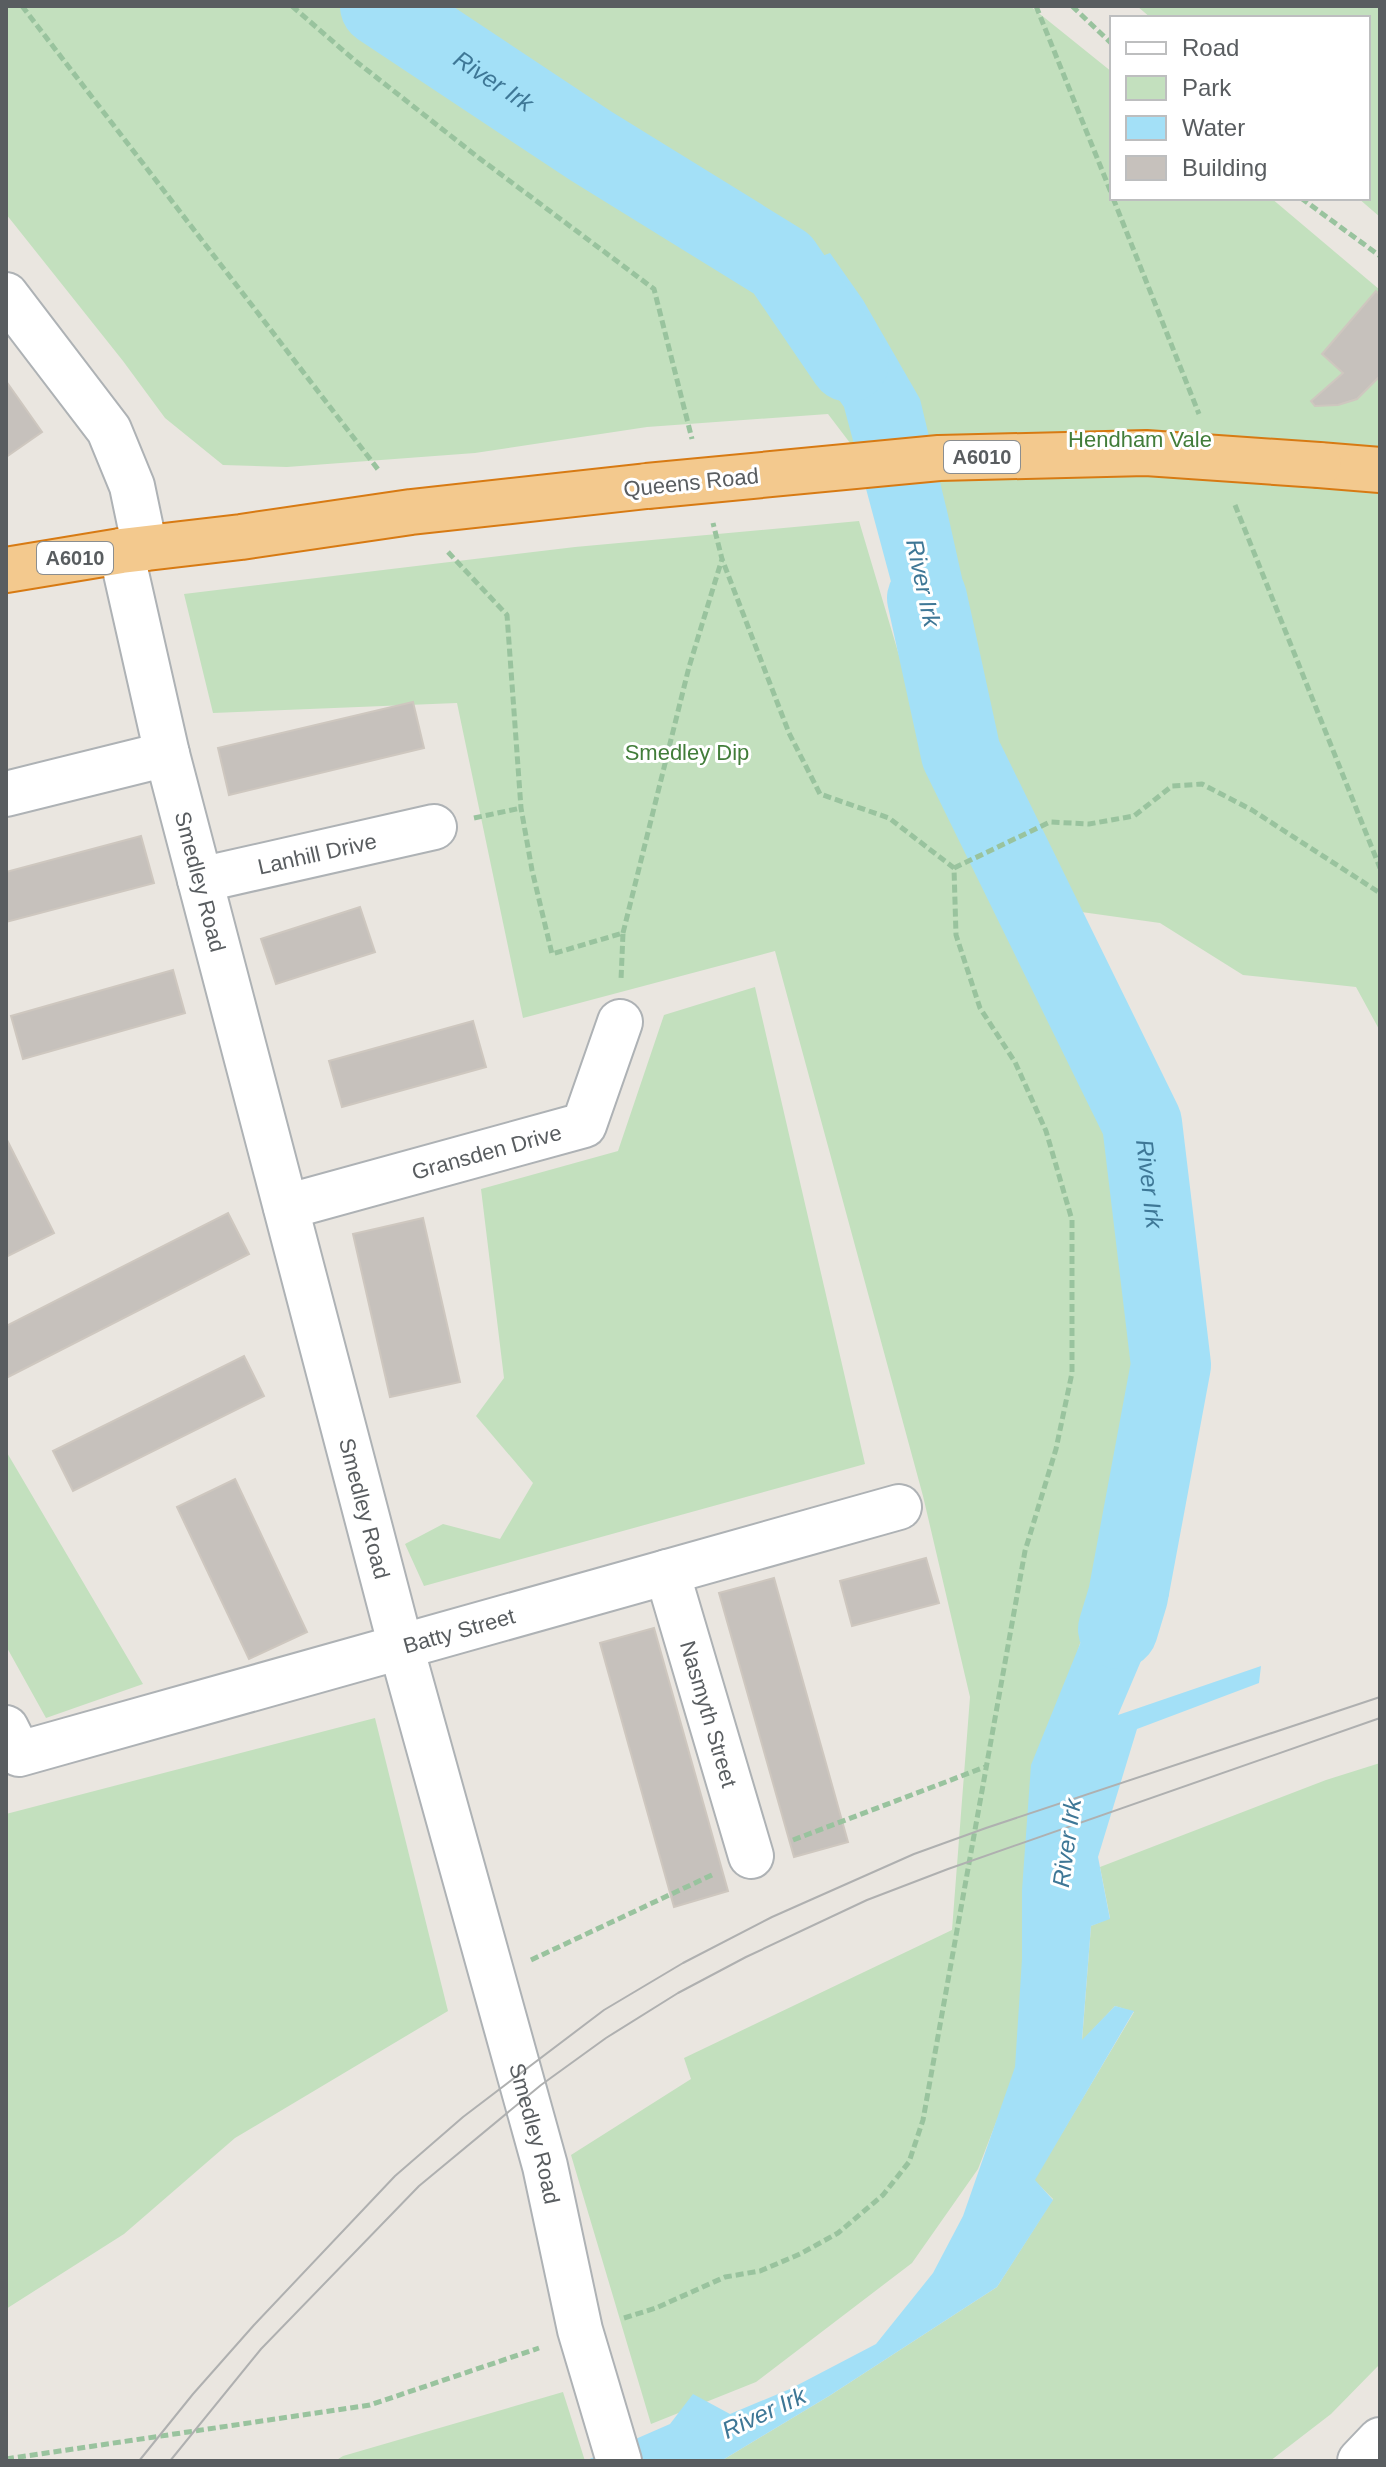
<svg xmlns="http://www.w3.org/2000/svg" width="1386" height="2467" viewBox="0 0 1386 2467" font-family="Helvetica,sans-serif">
<rect width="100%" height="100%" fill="#eae6e0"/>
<path fill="#c3e0be" d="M6,6H1030L1112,72V198H1271L1380,290V1031L1356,987L1243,975L1160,923L1060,909L1013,826L971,678L920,535L828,414L647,427L475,453L287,467L223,465L165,418L123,361L6,214Z
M1137,6H1380V217L1358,198H1368V18H1151Z
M859,521L921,729L1117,1133L1148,1416L1052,1737L1021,2058L978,2169L912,2263L756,2382L651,2424L571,2155L691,2079L684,2058L952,1930L970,1697L923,1496L775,951L523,1018L457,703L213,713L184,594L575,547Z
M755,987L865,1464L424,1586L405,1544L443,1524L500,1539L533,1483L476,1416L504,1378L481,1189L618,1151L664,1015Z
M6,1451L143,1684L46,1718L6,1646Z
M375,1718L448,2011L235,2138L124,2234L6,2309V1814Z
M1380,1763V2364L1331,2414L1270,2461H721L829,2396L997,2287L1053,2199L1034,2180L1134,2012L1115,2006L1082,2041L1091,1926L1110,1918L1100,1867L1326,1780Z
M563,2392L585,2461H335L343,2456Z"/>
<path fill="#a3e0f7" d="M830,253L863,300L920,399L948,515L989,699L925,708L844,407L785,322L749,284Z
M1114,1521L1176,1522L1167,1569L1169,1595L1118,1715L1261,1666L1259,1683L1137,1729L1098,1857L1110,1919L1091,1926L1082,2040L1115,2006L1134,2011L1035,2180L1053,2200L997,2287L829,2396L721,2461H585L670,2424L693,2394L730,2414L790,2389L876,2344L933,2273L963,2216L1015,2067L1022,1959V1890L1031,1765L1088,1624Z"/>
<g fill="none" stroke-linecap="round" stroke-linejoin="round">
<g stroke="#a3e0f7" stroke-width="80">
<path id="s1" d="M380,6L591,146L782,264L849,362"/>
<path id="s2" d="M927,598L961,754L1142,1123L1171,1365L1128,1596L1118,1629"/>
</g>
</g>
<path fill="#c6c1bc" stroke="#cec7bf" stroke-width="2" d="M1376,291L1380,295V376L1357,399L1338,405L1315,406L1311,401L1343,373L1322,354Z
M6,381L42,432L6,457Z
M413,702L424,748L229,795L218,748Z
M141,836L154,883L6,922V872Z
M360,907L375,952L276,984L261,939Z
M173,970L185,1013L23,1059L11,1016Z
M473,1021L486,1067L342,1107L329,1061Z
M6,1138L54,1233L6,1257Z
M228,1213L249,1254L6,1378V1326Z
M423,1218L460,1382L390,1397L353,1234Z
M244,1356L264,1396L73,1491L53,1451Z
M235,1479L307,1632L249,1659L177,1507Z
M926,1558L939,1603L852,1626L840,1581Z
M774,1578L848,1842L794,1857L719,1593Z
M654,1628L728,1891L674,1907L600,1643Z"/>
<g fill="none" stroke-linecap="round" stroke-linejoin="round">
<defs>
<g id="minor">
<path d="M6,295L109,430L132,486L145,548"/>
<path id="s3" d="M121,551L167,754L401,1647L545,2166L580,2330L619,2461"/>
<path d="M6,794L167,754"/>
<path id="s4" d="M200,880L434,827"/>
<path id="s5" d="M286,1207L584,1125L620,1022"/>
<path id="s6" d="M667,1572L751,1856"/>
<path id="s7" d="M6,1728L19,1754L899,1507"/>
<path d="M1360,2461L1380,2440"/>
</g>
<path id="highway" d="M1319,465L1380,470
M6,570L121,551L241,537L411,512L647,486"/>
</defs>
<use href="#minor" stroke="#aeb2b5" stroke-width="48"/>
<use href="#highway" stroke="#d77a13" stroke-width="48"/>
<path stroke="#99c39e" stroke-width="5" stroke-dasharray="8 4" stroke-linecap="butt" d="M22,6L380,472
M292,6L353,59L479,158L654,289L692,439
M1036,6L1112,195
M1072,6L1112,44
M1113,198L1199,414
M1301,198L1380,256
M1235,505L1380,868
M448,552L507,615L521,808L532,870L552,954L623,933L621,980
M474,818L521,808
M954,868L1050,822L1089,824L1134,816L1172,786L1202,784L1252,810L1380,893
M623,933L689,667L722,559L713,523
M793,1840L985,1767
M531,1960L714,1874
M624,2318L656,2308L725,2277L760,2271L800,2254L838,2233L883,2195L909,2162L923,2120L1025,1551L1056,1449L1072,1373V1220L1046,1131L1015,1062L980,1008L956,935L954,868L889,818L820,794L789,733L722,559
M6,2459L370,2405L539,2348"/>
<use href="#minor" stroke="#fff" stroke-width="44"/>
<use href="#highway" stroke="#f3c98e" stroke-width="44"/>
<path stroke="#afb0b0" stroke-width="2" d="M139,2461L193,2394L254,2325L395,2176L463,2117L604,2010L683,1963L772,1917L914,1854L986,1828L1380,1697
M170,2461L261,2349L419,2186L541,2085L606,2038L678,1993L746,1957L867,1900L948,1869L1380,1718"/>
<defs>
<path id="highway-bridge" d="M647,486L939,458L1146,453L1319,465"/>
</defs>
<use href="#highway-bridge" stroke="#d77a13" stroke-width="48" stroke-linecap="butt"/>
<use href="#highway-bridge" stroke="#f3c98e" stroke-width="44"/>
</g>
<g text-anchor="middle" stroke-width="6" stroke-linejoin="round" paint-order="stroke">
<g fill="#fff" stroke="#8b8e90" stroke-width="2">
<rect x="944" y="441" width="76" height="32" rx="6"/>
<rect x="37" y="542" width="76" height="32" rx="6"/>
</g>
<g font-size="20" font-weight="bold" fill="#595d60">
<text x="982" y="464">A6010</text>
<text x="75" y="565">A6010</text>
</g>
<g font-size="22" fill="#427d3a" stroke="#fff">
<text x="1140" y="447">Hendham Vale</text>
<text x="687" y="760">Smedley Dip</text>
</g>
<g font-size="22" fill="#595d60" stroke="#fff">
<text transform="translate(691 482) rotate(-6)" y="8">Queens Road</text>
<text dy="8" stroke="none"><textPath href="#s4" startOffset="120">Lanhill Drive</textPath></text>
<text dy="8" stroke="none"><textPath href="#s3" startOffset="340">Smedley Road</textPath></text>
<text dy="8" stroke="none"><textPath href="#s5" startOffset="208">Gransden Drive</textPath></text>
<text dy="8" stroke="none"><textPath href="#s3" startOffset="988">Smedley Road</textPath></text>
<text dy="8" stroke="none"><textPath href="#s7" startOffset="486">Batty Street</textPath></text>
<text dy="8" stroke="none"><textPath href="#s6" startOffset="148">Nasmyth Street</textPath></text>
<text dy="8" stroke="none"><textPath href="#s3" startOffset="1636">Smedley Road</textPath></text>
</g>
<g font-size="24" font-style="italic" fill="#3e7796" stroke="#fff">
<text dy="8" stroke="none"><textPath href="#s1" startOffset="136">River Irk</textPath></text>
<text transform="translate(923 583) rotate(78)" y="8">River Irk</text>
<text dy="8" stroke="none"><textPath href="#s2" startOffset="632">River Irk</textPath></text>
<text transform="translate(1067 1843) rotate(-82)" y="8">River Irk</text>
<text transform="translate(764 2413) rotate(-25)" y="8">River Irk</text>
</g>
</g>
<rect width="1386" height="2467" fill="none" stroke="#595d60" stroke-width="16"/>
<rect x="1110" y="16" width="260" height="184" fill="#ffffff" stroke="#bdbebf" stroke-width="2"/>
<rect x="1126" y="42" width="40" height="12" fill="#ffffff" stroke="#bdbebf" stroke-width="2"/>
<text x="1182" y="56" font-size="24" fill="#595d60">Road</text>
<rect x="1126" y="76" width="40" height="24" fill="#c3e0be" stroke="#bdbebf" stroke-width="2"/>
<text x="1182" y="96" font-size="24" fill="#595d60">Park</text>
<rect x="1126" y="116" width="40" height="24" fill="#a3e0f7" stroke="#bdbebf" stroke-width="2"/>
<text x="1182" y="136" font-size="24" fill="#595d60">Water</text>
<rect x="1126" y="156" width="40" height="24" fill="#c6c1bc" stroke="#bdbebf" stroke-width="2"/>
<text x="1182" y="176" font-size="24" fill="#595d60">Building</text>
</svg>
